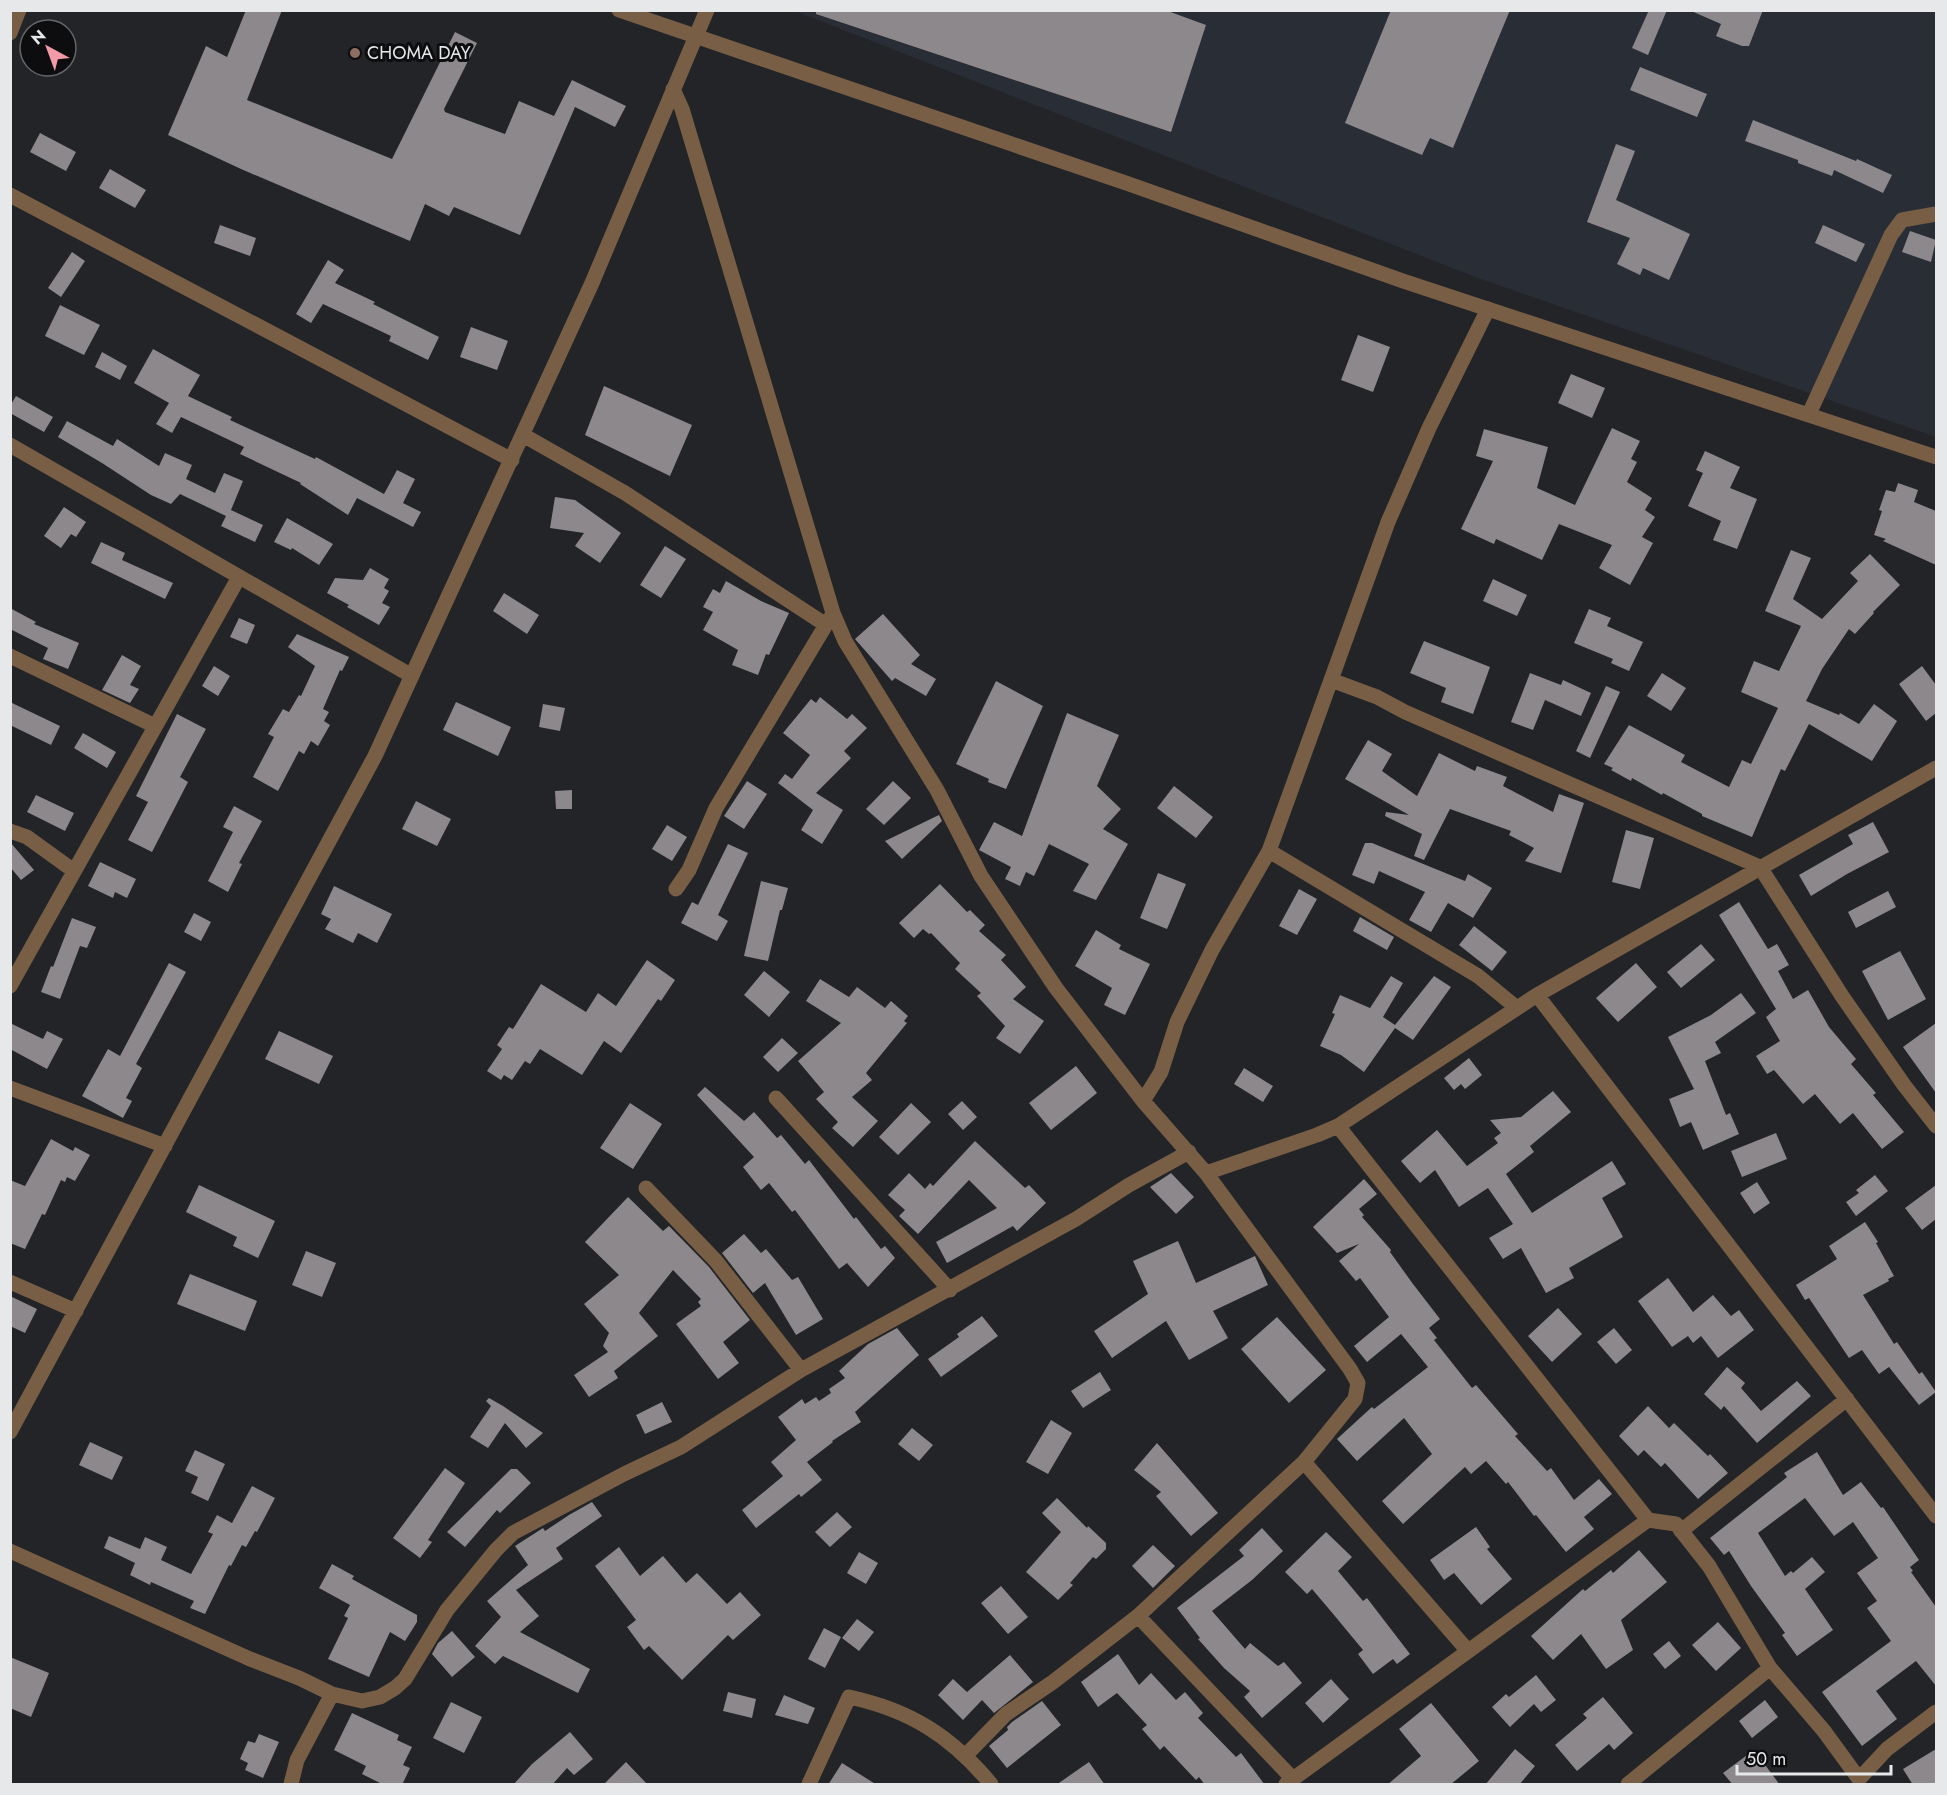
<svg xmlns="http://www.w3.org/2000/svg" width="1947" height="1795" viewBox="0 0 1947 1795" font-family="Jost,sans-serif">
<rect width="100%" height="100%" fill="#222427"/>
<path fill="#292e36" d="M795,11H1936V437L1478,278Z"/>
<path fill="#8c888c" d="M246,10H282L247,100L392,159L455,32L477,43L444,109L445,112L505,134L519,101L554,116L572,80L626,106L615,127L575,107L520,235L454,207L449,216L425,204L410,241L241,169L168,135L206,46L227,57Z
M816,10H1165L1206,25L1171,132L816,14Z
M1391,10H1510L1453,148L1430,138L1422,155L1345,123Z
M1649,10H1667L1648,55L1632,48Z
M1689,10H1763L1749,46H1742L1716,36L1721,24Z
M1640,67L1707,94L1697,117L1630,90Z
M1753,120L1856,161L1857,159L1892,175L1883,193L1834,170L1832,176L1798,163V160L1745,141Z
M40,133L76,152L66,171L30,152Z
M1616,144L1635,151L1616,200L1690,234L1669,280L1643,268L1640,275L1617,264L1630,238L1587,222Z
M110,169L146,190L135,208L99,188Z
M220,225L256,238L250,256L214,243Z
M1823,225L1865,244L1856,262L1815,243Z
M1910,231L1936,240L1931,262L1902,252Z
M72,252L85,261L61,297L48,288Z
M328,260L344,270L335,283L375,302L373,304L439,337L428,360L389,341L391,336L323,304L311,323L296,314Z
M60,305L100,325L84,355L45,336Z
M471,327L508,341L497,370L460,357Z
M1358,335L1390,347L1373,392L1341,380Z
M153,349L200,375L188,396L232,417L230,420L315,459L316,457L384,494L397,470L415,479L403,503L421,512L413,527L357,498L348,515L300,484L301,483L240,454L244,447L181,417L172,433L156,424L169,403L134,383Z
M102,352L127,366L120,380L95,367Z
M1571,374L1605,388L1592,418L1558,403Z
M604,386L692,425L670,476L585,435Z
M16,396L53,417L44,432L10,413V406Z
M67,421L113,446L117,439L159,466L165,453L192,465L186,479L215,493L224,473L243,481L231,510L263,525L255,542L221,526L226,516L180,494L171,504L151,495L102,463L58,437Z
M1612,428L1640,441L1631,459L1637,462L1627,482L1652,498L1645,510L1655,517L1642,537L1653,543L1630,585L1599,568L1612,545L1559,524L1542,560L1496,539L1494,544L1461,529L1493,461L1476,456L1484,429L1548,447L1537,488L1575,505Z
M1705,451L1740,467L1730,488L1757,499L1737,549L1713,540L1721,521L1688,506L1703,473L1696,470Z
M1898,483L1918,490L1914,502L1936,511V565L1883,541L1886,539L1874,535L1882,511L1879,510L1886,490L1895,492Z
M555,497L575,500L621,533L600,563L575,546L584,533L550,528Z
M64,507L86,522L76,537L71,534L61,548L44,536Z
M287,518L333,544L319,565L292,548L291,550L274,542Z
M101,542L125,553L122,560L173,583L165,599L91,563Z
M665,546L686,559L661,598L640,585Z
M1791,550L1811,558L1793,599L1822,619L1858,581L1850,573L1870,554L1900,585L1873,612L1874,613L1855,634L1849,629L1822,669L1806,701L1839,715L1840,713L1859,724L1874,704L1897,721L1872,761L1809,724L1785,771L1781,769L1752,837L1702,816V814L1663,793L1662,795L1632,778L1631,781L1611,770L1613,768L1604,764L1629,725L1685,755L1681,762L1729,787L1742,760L1751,764L1778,708L1741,692L1754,661L1779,671L1801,626L1765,611Z
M370,568L389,579L384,588L389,591L382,603L390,607L379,625L347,607L349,605L327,593L335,578L363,580Z
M1493,579L1527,595L1517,616L1483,601Z
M726,581L761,601L789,613L769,655L766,654L758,675L732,665L738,650L703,630L713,612L703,607L713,589L720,593Z
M504,593L539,615L527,634L493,611Z
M10,608L36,622L34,624L79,643L68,669L43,659L48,648L10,629Z
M1589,609L1611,618L1607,626L1643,642L1629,671L1611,663L1613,659L1574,643Z
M883,614L920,655L911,664L936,679L926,696L895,678L892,681L855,639Z
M239,618L255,625L247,644L230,637Z
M297,634L349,657L342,671L340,670L323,709L329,712L324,721L330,725L318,746L311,741L304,754L299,751L278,791L253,777L274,737L268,734L283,709L289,712L299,695L301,696L315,666L288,647Z
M1424,641L1490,667L1473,714L1441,702L1446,688L1410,673Z
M122,655L141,666L130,685L139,689L130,703L102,690Z
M214,666L230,676L218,696L202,686Z
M1922,666L1936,685V713L1926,721L1899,684Z
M1530,673L1561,685L1563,680L1591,693L1581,716L1545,700L1533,730L1511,722Z
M1662,673L1686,688L1671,711L1647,696Z
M996,681L1043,706L1006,789L988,782L989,779L956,764Z
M1606,686L1620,692L1590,758L1576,751Z
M820,697L847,719L852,714L867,728L844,751L851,758L816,793L843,810L822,844L801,830L813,810L778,783L785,774L792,779L810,755L783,733L811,699L816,703Z
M10,702L60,726L51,745L10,725Z
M456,702L511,727L498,756L443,730Z
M543,704L565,708L560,731L539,727Z
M1067,713L1119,735L1097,786L1121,809L1103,829L1128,844L1096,900L1073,891L1089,864L1049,844L1034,876L1026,872L1020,886L1005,879L1011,867L979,850L994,822L1022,836Z
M177,714L206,729L180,777L188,782L152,852L128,840L148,802L136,796Z
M83,733L116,752L107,768L74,748Z
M1368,740L1392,754L1382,771L1417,796L1439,753L1475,771L1477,766L1507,777L1503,786L1553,812L1559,794L1584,803L1561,873L1525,861L1534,848L1509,835L1511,831L1450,809L1424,860L1414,856L1422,834L1385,816L1386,812L1409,815L1345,779Z
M747,781L767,794L744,829L724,816Z
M893,781L911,798L884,825L866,809Z
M1174,786L1213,817L1196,838L1157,808Z
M572,790V809H556L555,791Z
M36,795L74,813L65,831L27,812Z
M416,801L451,819L437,846L402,829Z
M234,806L262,821L239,863L242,864L228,892L208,881L233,832L223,827Z
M939,815L942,821L902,859L885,841Z
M1873,822L1889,852L1847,874L1811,896L1799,875L1853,844L1848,835Z
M667,825L687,837L672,861L652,849Z
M1626,830L1654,838L1640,889L1612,882Z
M10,842L34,870L21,880L10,867Z
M1365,843H1372L1465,881L1468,874L1492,888L1473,918L1448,903L1431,932L1409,920L1425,892L1379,871L1374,884L1352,875Z
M728,844L748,853L718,915L728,921L717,941L681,923L692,902L698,905Z
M100,862L136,879L127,898L115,892L113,898L88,886Z
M1158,873L1186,884L1167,929L1140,918Z
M761,881L788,888L782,910H780L768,961L744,956Z
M940,884L967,912L970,910L985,925L979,931L1006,955L1001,960L1026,987L1013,999L1044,1021L1020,1054L996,1038L1005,1026L977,996L981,993L955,969L960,963L931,933L929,934L923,929L914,938L899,923Z
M334,886L392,914L377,943L358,933L353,943L325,929L331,919L321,914Z
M1299,889L1317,899L1297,935L1279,926Z
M1888,891L1896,907L1856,928L1848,912Z
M1739,902L1768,949L1777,944L1789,965L1778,971L1793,999L1808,990L1829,1027L1856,1059L1851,1064L1876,1093L1873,1095L1904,1132L1882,1149L1853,1113L1840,1124L1815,1094L1803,1104L1774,1070L1767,1074L1756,1056L1780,1041L1766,1017L1776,1009L1719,915Z
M194,913L211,922L201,941L184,932Z
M1360,917L1394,937L1387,950L1353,931Z
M72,918L96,927L87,948L80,946L60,999L41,992L51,966L53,967Z
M1474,926L1507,952L1492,971L1459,945Z
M1096,930L1121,945L1119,949L1150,964L1125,1015L1104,1005L1112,988L1075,966Z
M1701,944L1715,960L1681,988L1667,972Z
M1900,951L1926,999L1888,1020L1862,971Z
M647,960L675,980L661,1001L658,999L621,1053L604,1041L582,1075L540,1049L530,1064L525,1061L512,1080L504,1075L501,1080L487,1071L502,1049L497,1045L509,1027L513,1029L541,984L586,1012L598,993L616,1006Z
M169,963L186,972L136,1064L142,1068L126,1098L132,1101L123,1118L82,1096L108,1049L120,1056Z
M1636,963L1657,987L1618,1022L1596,998Z
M764,971L790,992L769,1017L744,995Z
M1391,976L1403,983L1383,1017L1395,1025L1434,976L1451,987L1413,1040L1395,1028L1364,1072L1341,1055L1320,1046L1335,1014L1332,1013L1340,995L1370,1008Z
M820,979L849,997L857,987L885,1008L891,1001L908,1016L904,1021L907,1023L866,1073L872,1080L852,1097L878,1121L853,1147L832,1128L838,1122L816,1099L824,1092L798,1061L841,1023L806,1001Z
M1741,993L1756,1013L1715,1042L1721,1053L1705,1061L1726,1115L1730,1113L1739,1134L1703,1150L1691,1122L1680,1127L1669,1099L1694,1089L1668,1037L1711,1015Z
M10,1023L43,1039L47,1031L63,1039L47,1069L10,1049Z
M1936,1023V1093L1903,1047Z
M279,1031L333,1056L319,1084L265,1059Z
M782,1038L798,1053L778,1072L763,1057Z
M1469,1058L1482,1075L1465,1089L1461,1084L1454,1090L1444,1078Z
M1076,1066L1097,1093L1051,1130L1029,1103Z
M1244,1068L1273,1086L1263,1102L1234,1084Z
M705,1087L744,1121L754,1112L777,1138L781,1135L805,1164L809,1160L854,1219L856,1217L881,1249L885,1246L895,1258L868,1287L847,1263L839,1269L795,1210L792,1212L769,1183L761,1190L743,1167L754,1157L697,1095Z
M1553,1091L1571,1112L1530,1146L1534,1152L1506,1174L1532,1213L1612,1161L1626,1184L1602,1198L1623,1237L1569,1268L1574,1278L1546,1293L1521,1248L1503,1259L1489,1238L1513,1224L1488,1188L1459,1207L1435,1170L1420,1183L1401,1161L1437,1130L1467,1166L1498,1143L1494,1138L1501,1133L1490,1120L1521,1117Z
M962,1101L977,1117L963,1130L948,1114Z
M630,1103L662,1124L633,1169L600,1148Z
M911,1103L931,1122L898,1155L879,1137Z
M1776,1133L1787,1159L1742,1177L1731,1151Z
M51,1139L73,1151L75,1147L90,1155L75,1181L67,1177L65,1182L61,1180L45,1215L42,1214L25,1249L10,1243V1180L25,1186Z
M975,1141L1025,1188L1029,1185L1046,1203L1017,1231L1013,1226L947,1263L936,1242L997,1208L969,1180L918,1234L899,1216L905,1210L888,1195L909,1173L925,1189L930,1183L933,1186Z
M1171,1173L1194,1197L1176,1214L1150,1187Z
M1875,1175L1888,1191L1856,1216L1846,1202L1859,1193L1856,1190Z
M1364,1179L1377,1194L1359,1209L1364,1215L1362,1217L1391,1250L1390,1252L1413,1284L1440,1319L1429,1328L1437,1338L1434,1340L1472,1388L1476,1385L1518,1434L1515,1436L1547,1471L1551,1468L1574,1500L1599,1479L1612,1494L1584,1517L1594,1529L1566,1552L1536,1515L1534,1516L1508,1482L1506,1484L1486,1461L1471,1474L1465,1467L1403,1524L1382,1501L1432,1454L1404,1418L1357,1461L1337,1439L1372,1407L1374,1409L1428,1367L1401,1334L1367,1362L1354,1346L1389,1317L1360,1278L1356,1281L1339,1261L1359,1244L1337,1253L1313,1227Z
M1757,1182L1770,1203L1754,1214L1740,1193Z
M199,1185L275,1221L258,1258L233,1246L237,1237L186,1212Z
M1936,1185V1219L1922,1230L1905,1208Z
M628,1197L663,1231L669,1226L709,1267L750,1320L723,1342L739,1363L718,1379L676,1324L701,1306L698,1302L701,1299L673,1270L639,1313L658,1336L614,1371L618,1378L589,1397L574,1375L608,1352L603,1346L609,1333L584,1304L619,1275L585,1242Z
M1865,1222L1878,1242L1876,1243L1894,1276L1888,1279L1889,1281L1863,1295L1894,1344L1897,1342L1919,1374L1922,1372L1936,1392L1919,1405L1889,1367L1879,1374L1862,1350L1849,1358L1809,1298L1805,1300L1796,1285L1837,1259L1829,1246Z
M744,1234L761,1253L766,1249L792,1280L798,1277L823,1319L796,1335L765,1283L753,1293L722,1253Z
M1178,1241L1196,1283L1255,1256L1268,1285L1213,1311L1228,1338L1189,1360L1166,1321L1112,1358L1094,1331L1148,1294L1133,1261Z
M306,1251L336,1263L322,1297L292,1285Z
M190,1274L257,1301L245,1331L177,1304Z
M1668,1278L1693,1312L1713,1295L1731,1316L1739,1310L1754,1330L1718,1358L1701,1336L1693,1343L1688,1336L1672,1347L1638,1301Z
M10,1296L37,1309L25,1333L10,1326Z
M1558,1308L1582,1334L1552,1362L1528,1336Z
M982,1316L998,1336L941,1377L928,1359L959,1337L957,1334Z
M1277,1317L1326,1370L1289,1403L1241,1349Z
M897,1328L919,1355L855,1412L861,1422L832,1441L833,1442L807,1462L822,1480L801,1497L799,1494L756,1528L742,1510L783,1476L771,1462L796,1440L778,1417L802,1399L805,1404L816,1397L819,1401L831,1393L829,1389L845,1378L839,1371L868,1344Z
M1614,1328L1632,1350L1616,1364L1597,1342Z
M1727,1367L1745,1383L1741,1388L1761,1411L1797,1381L1811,1396L1757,1443L1724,1406L1721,1410L1704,1394Z
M1100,1372L1111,1390L1083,1408L1071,1391Z
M489,1398L503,1406L543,1433L526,1448L505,1423L488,1448L470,1437L491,1406L486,1401Z
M662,1402L672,1422L645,1434L636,1415Z
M1648,1406L1669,1428L1674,1423L1708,1456L1710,1454L1728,1473L1698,1499L1665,1463L1661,1467L1644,1450L1638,1456L1619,1436Z
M1051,1420L1072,1433L1048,1474L1026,1462Z
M912,1428L933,1445L919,1461L898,1444Z
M90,1442L123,1457L112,1480L79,1465Z
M1157,1443L1218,1513L1191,1536L1156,1496L1161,1492L1134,1470Z
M195,1450L225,1464L208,1501L191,1493L198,1477L185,1471Z
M1817,1452L1843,1495L1861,1482L1881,1508L1883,1507L1919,1560L1910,1567L1913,1571L1911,1572L1936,1607V1686L1916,1661L1876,1691L1897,1719L1862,1746L1822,1692L1891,1641L1867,1608L1877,1601L1857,1573L1878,1558L1853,1522L1834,1536L1805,1498L1758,1533L1785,1576L1791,1571L1793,1573L1812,1557L1825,1572L1805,1589L1833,1630L1797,1656L1782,1635L1785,1633L1751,1586L1729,1551L1724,1555L1710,1538L1787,1477L1784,1473Z
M445,1468L465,1483L428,1540L432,1542L420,1558L393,1538Z
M511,1469H517L531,1483L500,1513L497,1510L465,1547L447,1532Z
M252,1486L275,1498L257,1532L255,1531L246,1547L242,1545L231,1566L229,1565L205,1614L190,1608L194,1601L151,1582L150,1585L130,1575L135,1563L104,1548L109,1536L140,1549L145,1537L167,1547L161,1560L191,1574L213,1534L208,1532L217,1515L232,1523Z
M1057,1498L1087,1528L1088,1526L1106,1543V1549L1096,1559L1093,1557L1070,1583L1073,1585L1058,1600L1026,1572L1061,1532L1042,1513Z
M592,1502L602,1516L556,1548L563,1559L516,1590L539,1616L520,1632L590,1669L578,1693L503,1656L495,1664L475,1646L501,1617L487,1601L528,1565L515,1546L543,1528L545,1531L569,1515Z
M837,1512L852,1527L830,1547L815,1532Z
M1476,1527L1490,1547L1487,1549L1512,1579L1481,1605L1454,1573L1444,1580L1430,1560Z
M1262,1528L1283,1551L1252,1580L1212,1611L1245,1649L1250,1643L1278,1666L1284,1662L1302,1683L1262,1718L1244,1697L1250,1691L1224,1668L1198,1639L1200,1638L1177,1608L1244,1556L1239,1550Z
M1326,1532L1352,1557L1338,1571L1363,1601L1367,1598L1410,1654L1397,1664L1393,1659L1373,1674L1358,1654L1363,1650L1334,1615L1312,1589L1307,1594L1285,1572Z
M1153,1545L1175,1566L1153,1588L1132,1566Z
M619,1547L640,1576L663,1556L686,1583L697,1573L727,1604L740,1592L761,1615L733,1640L728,1635L682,1680L649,1646L644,1650L627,1627L636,1620L595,1566Z
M1639,1550L1667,1582L1621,1620L1633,1650L1606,1669L1581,1634L1553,1660L1531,1636L1583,1589L1585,1591L1611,1570L1613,1573Z
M859,1552L878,1563L866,1584L847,1573Z
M332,1564L354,1576L352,1579L417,1615V1622L405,1641L390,1632L369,1677L328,1659L348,1618L344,1616L350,1605L319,1588Z
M1001,1586L1028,1617L1008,1634L981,1603Z
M857,1619L874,1632L859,1651L842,1638Z
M1718,1622L1741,1648L1716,1671L1692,1645Z
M824,1628L841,1637L825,1668L808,1659Z
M452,1631L475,1657L452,1677L432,1654L438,1643Z
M1669,1641L1681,1656L1665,1669L1653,1654Z
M1118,1654L1139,1685L1151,1673L1176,1700L1185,1692L1203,1713L1198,1718L1236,1757L1241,1753L1265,1785H1205L1199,1777L1196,1780L1164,1746L1160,1750L1142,1729L1147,1725L1117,1693L1098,1707L1081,1682Z
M1010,1655L1033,1682L994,1713L982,1700L963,1720L938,1695L953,1679L967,1692Z
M10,1657L49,1673L31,1717L10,1708Z
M1536,1675L1556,1700L1541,1712L1534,1704L1510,1727L1492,1707L1506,1694L1509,1697Z
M1331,1679L1349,1699L1323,1723L1305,1703Z
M728,1692L756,1699L752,1718L723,1711Z
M784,1695L815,1708L808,1724L775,1715Z
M1603,1697L1633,1733L1614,1750L1609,1744L1577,1771L1555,1745L1587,1718L1583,1714Z
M1765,1700L1778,1717L1752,1738L1739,1721Z
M1042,1701L1061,1725L1007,1768L989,1746L1008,1730L1007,1727L1012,1722Z
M451,1702L482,1717L464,1753L433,1738Z
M1431,1703L1479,1761L1450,1785H1387L1421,1756L1399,1729Z
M352,1713L399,1735L397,1740L412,1747L403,1765L410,1768L402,1785H384L362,1774L366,1766L334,1750Z
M570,1732L593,1759L574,1775L567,1768L552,1785H513L532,1764Z
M259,1734L279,1742L263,1778L245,1770L248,1763L240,1759L248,1741L255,1743Z
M1515,1749L1535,1766L1519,1785H1485Z
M1936,1749V1785H1913L1903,1769Z
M1754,1750L1780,1785H1733L1723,1773Z
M626,1762L648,1785H603Z
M1089,1762L1105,1785H1056Z
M842,1763L877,1785H828Z"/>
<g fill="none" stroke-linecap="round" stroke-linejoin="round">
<path stroke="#795e46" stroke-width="15" d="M10,33L19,10
M673,89L682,109L833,613L845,641L937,790L981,876L1056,988L1143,1101L1206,1173L1350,1369L1358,1383L1355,1399L1304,1462L1138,1616L1053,1682L1006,1714L965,1756
M10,195L512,460
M1488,309L1429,428L1388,522L1331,680L1377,697L1405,712L1760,867L1842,996L1904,1085L1936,1126
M1809,414L1891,235L1902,220L1936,214
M523,435L625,493L826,625
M10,445L412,676
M10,656L155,726
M1331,680L1269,851L1478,976L1517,1008
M10,831L27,837L74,871
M676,889L689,870L716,808L830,618
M10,986L239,577
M1537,995L1936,1516
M10,1088L165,1146
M776,1098L950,1290
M1143,1101L1161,1072L1177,1022L1212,950L1269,851
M1338,1126L1648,1520
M1206,1173L1317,1135L1338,1126L1537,995L1936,768
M646,1188L716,1261L801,1370
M10,1282L76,1311
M10,1432L375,756L592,283L707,10
M1304,1462L1468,1651
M1681,1531L1847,1399
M10,1551L250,1659L299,1678L332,1694L362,1701L380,1697L395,1688L405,1679L447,1610L496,1550L513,1533L624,1474L681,1447L801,1370L1076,1219L1129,1185L1189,1152
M1138,1616L1293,1779
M291,1784L297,1760L332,1694
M809,1784L849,1697C910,1710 951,1736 991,1784
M1286,1784L1648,1520L1676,1524L1709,1566L1770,1668L1824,1731L1859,1779L1887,1749L1936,1712
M1628,1784L1770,1668"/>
<path stroke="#795e46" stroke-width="15" d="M619,10L1126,183L1403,281L1936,457"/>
</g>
<circle fill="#8d6e63" stroke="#0d0d0f" stroke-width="2" cx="355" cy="53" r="6"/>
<g text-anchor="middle" stroke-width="6" stroke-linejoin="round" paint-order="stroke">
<g font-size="18" fill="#e6e8ea" stroke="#0d0d0f" text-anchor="start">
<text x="367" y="59">CHOMA DAY</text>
</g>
</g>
<rect width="1947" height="1795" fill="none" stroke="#e6e8ea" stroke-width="24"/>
<g transform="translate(48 48) rotate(319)"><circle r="28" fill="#0d0d0f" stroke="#646567" stroke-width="1.5"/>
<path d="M0-4.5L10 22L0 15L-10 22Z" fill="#f39aa8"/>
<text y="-9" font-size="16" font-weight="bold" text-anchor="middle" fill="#e6e8ea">N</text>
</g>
<path d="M1737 1765v9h154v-9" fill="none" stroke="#e6e8ea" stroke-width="3"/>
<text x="1746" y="1765" font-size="18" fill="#e6e8ea" stroke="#0d0d0f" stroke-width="4.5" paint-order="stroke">50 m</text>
</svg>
